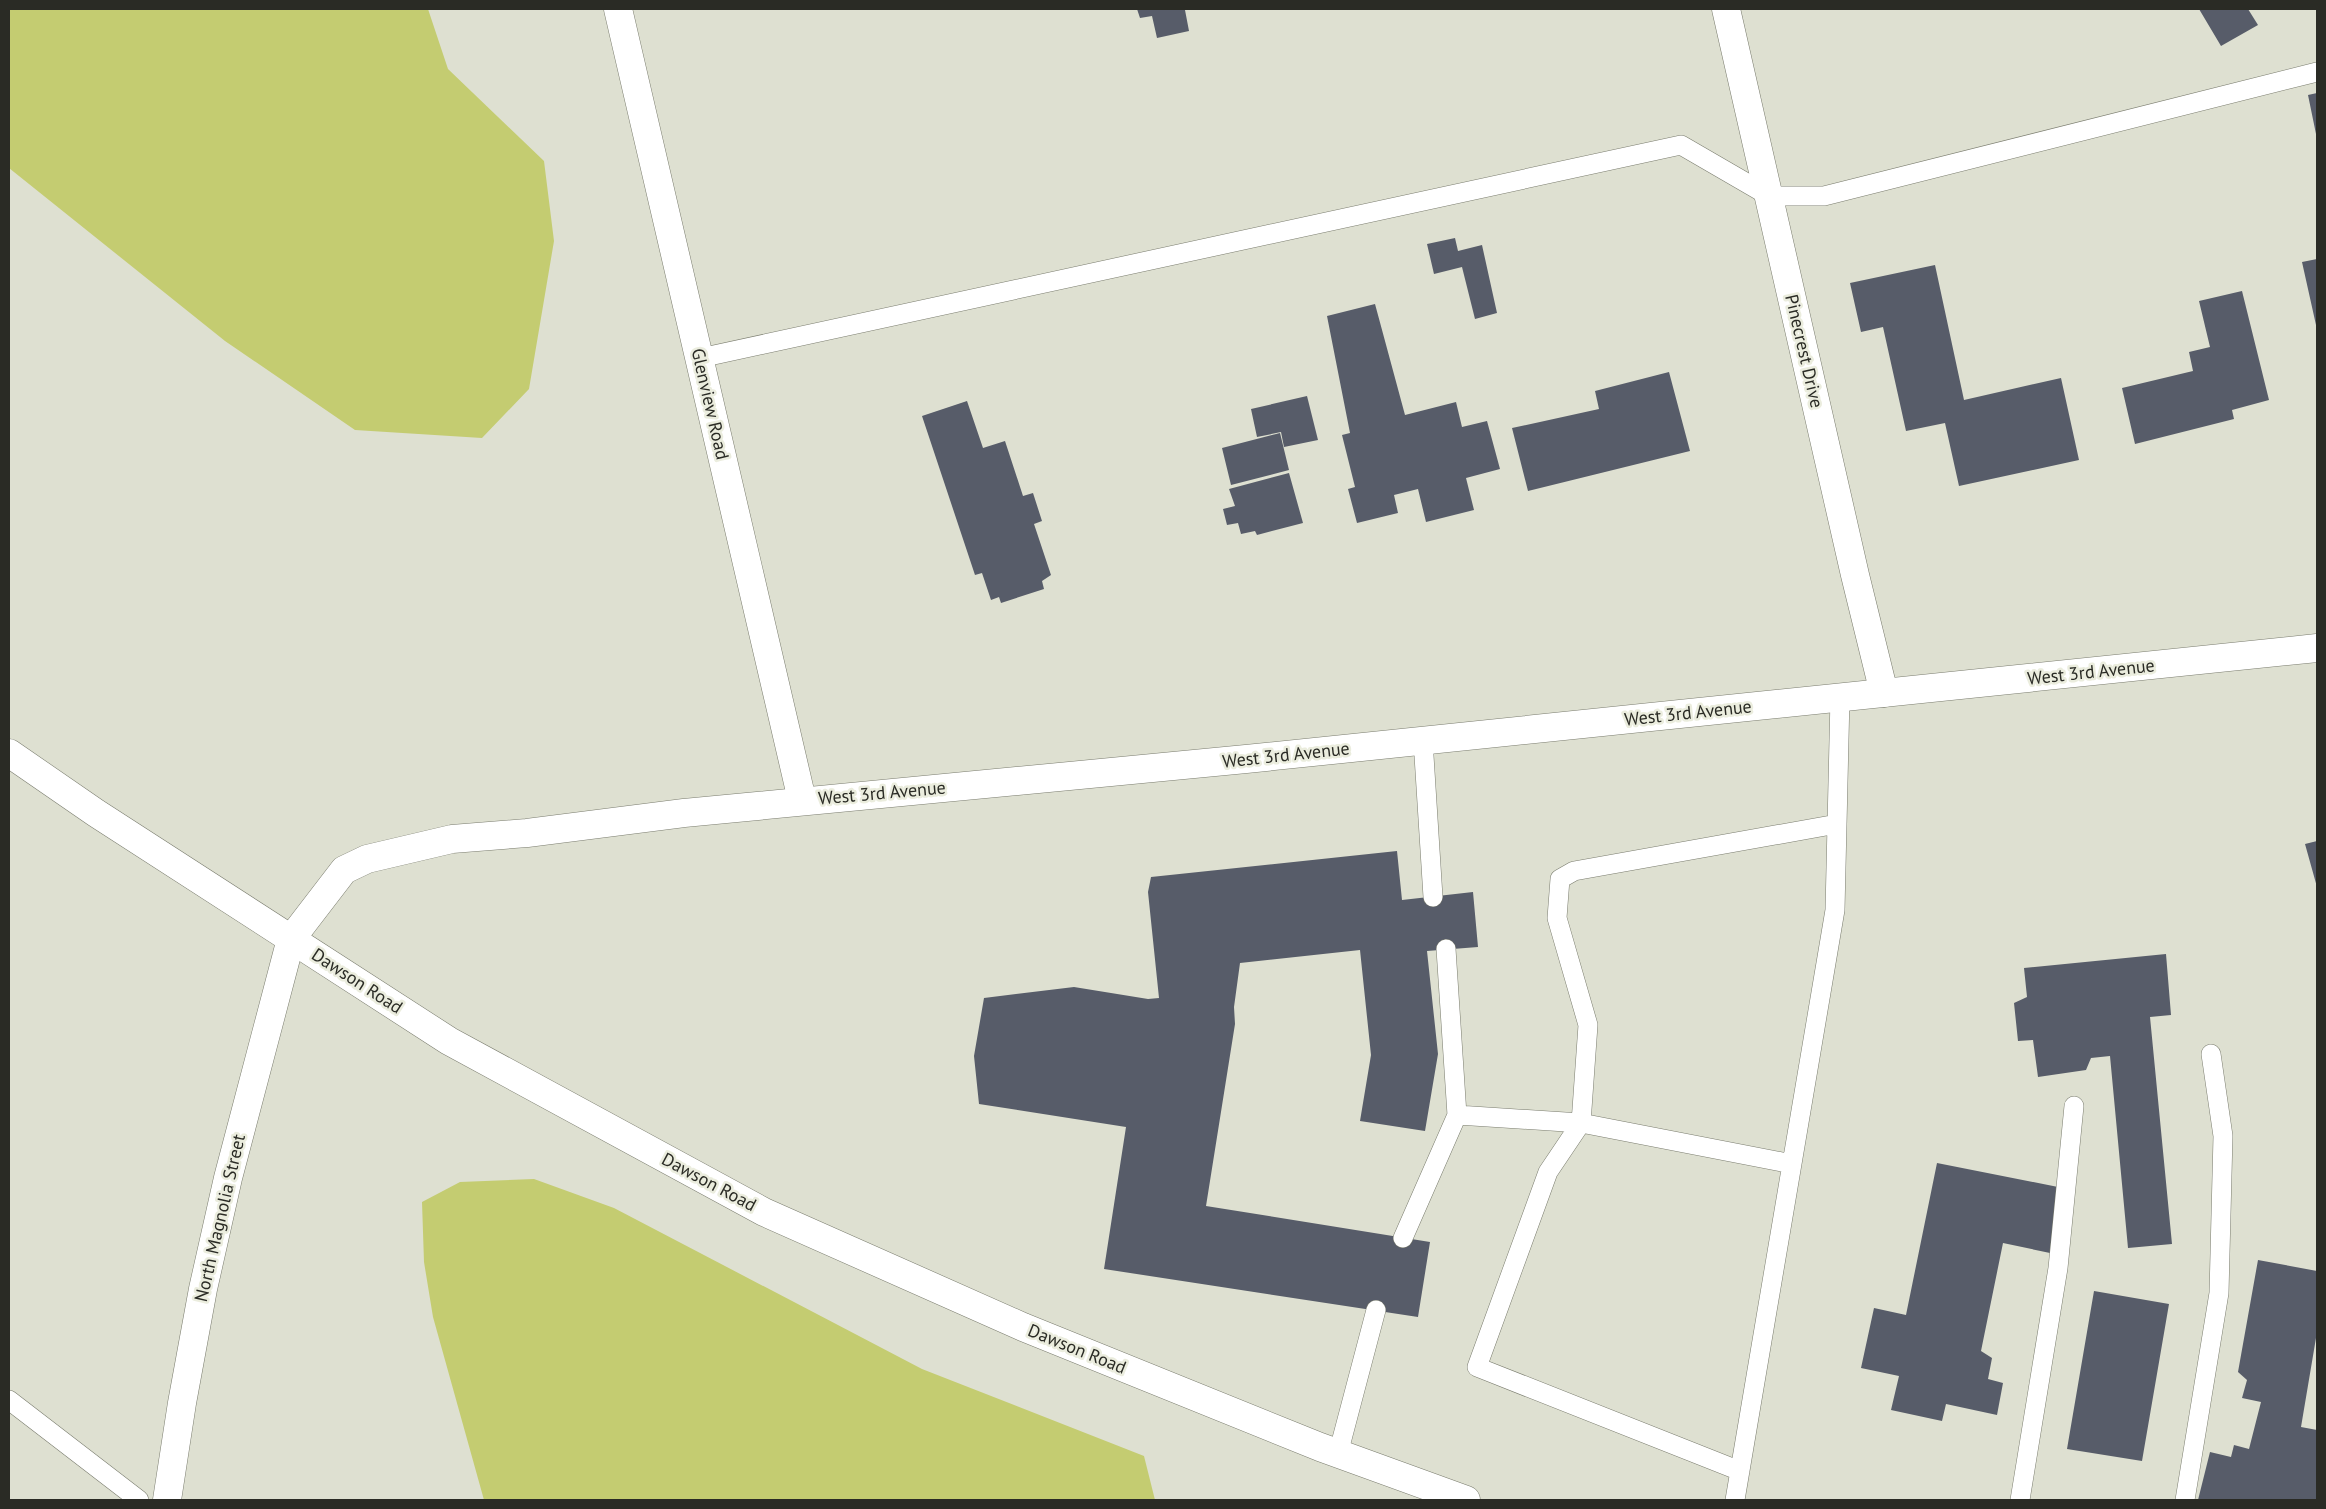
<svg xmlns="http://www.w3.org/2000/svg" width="2326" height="1509" viewBox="0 0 2326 1509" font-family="'PT Sans',sans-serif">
<rect width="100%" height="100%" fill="#dee0d1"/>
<path fill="#c4cc71" d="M9,9H428L448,69L544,161L554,241L529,389L482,438L355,430L225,341L9,168Z
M534,1179L614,1208L922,1369L1144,1456L1155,1500H484L433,1317L424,1262L422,1202L460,1182Z"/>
<path fill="#575c69" d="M1137,9H1189L1185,10L1189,31L1157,38L1152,16L1140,18Z
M2199,9H2248L2258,25L2221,46Z
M2317,93V134H2316L2308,95Z
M1455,238L1458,251L1482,245L1497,313L1475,319L1462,267L1434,274L1427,244Z
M2317,259V325H2316L2302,262Z
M1935,265L1964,400L2061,378L2079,460L1959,486L1945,423L1906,431L1883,327L1861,332L1850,283Z
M2242,291L2269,400L2232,410L2234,419L2135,444L2122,388L2193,371L2189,352L2210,347L2199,301Z
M1375,304L1405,415L1456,402L1462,427L1487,421L1500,469L1466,478L1474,510L1426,522L1418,489L1394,495L1398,513L1357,523L1348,489L1355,487L1342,435L1350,433L1327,316Z
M1669,372L1690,451L1528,491L1512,428L1599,409L1595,391Z
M1307,396L1318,440L1284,447L1281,432L1257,437L1251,409Z
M967,401L983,448L1005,441L1023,496L1033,493L1042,521L1034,524L1051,575L1042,581L1044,589L1001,603L999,597L991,600L982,573L975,575L922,416Z
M1280,433L1289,470L1231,485L1222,448Z
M1289,473L1303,523L1257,535L1255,531L1241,534L1238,523L1227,525L1223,509L1235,506L1229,489Z
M2317,841V887L2305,844Z
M1397,851L1402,900L1473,892L1478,947L1427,951L1438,1054L1425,1131L1360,1121L1371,1055L1360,950L1240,963L1234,1007L1235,1024L1206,1206L1430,1242L1418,1317L1104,1269L1126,1127L979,1104L974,1056L984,998L1074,987L1148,999L1159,998L1148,892L1151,877Z
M2166,954L2171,1015L2150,1017L2172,1244L2128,1248L2110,1056L2091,1058L2086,1070L2038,1077L2033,1040L2018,1041L2014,1003L2027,997L2024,968Z
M1937,1163L2063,1188L2050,1253L2003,1243L1981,1351L1992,1358L1988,1379L2003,1383L1997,1415L1946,1404L1942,1421L1891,1410L1899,1376L1861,1368L1874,1308L1906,1315Z
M2258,1260L2317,1271V1332L2301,1427L2317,1430V1500H2198L2210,1452L2231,1457L2234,1445L2249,1449L2261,1402L2242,1398L2247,1380L2238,1372Z
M2094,1291L2169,1304L2142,1461L2067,1449Z"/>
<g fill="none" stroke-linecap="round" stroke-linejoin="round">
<defs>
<path id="lane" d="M700,358L1681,145L1769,196H1824L2317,72
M1423,740L1433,897
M1446,949L1457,1115
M1403,1238L1457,1115L1581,1123L1792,1164
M9,1400L139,1500
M1338,1454L1376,1310
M1740,1471L1477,1367L1548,1172L1581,1123L1588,1025L1557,918L1560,879L1574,871L1837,824
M1735,1500L1835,910L1840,697
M2020,1500L2058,1268L2074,1106
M2185,1500L2219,1293L2223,1136L2211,1054"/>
<path id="street" d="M618,9L802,800
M1726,9L1855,575L1884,693"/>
<path id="secondary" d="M167,1500L182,1403L203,1289L228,1178L291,939L344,870L367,859L452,839L527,833L684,813L1246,759L2317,648"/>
<path id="primary" d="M9,753L96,813L449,1041L764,1212L1023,1327L1320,1447L1466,1500"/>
</defs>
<use href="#lane" stroke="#7a7c6e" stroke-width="20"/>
<use href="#street" stroke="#7a7c6e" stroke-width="29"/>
<use href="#secondary" stroke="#7a7c6e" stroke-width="29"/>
<use href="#primary" stroke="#7a7c6e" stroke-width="29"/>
<use href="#lane" stroke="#fff" stroke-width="19"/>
<use href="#street" stroke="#fff" stroke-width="28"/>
<use href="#secondary" stroke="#fff" stroke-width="28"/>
<use href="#primary" stroke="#fff" stroke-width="28"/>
</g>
<g text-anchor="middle" stroke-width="5" stroke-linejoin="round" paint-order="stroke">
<g font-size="18" fill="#2a2b25" stroke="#ebedde">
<text transform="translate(1804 351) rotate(77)" y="6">Pinecrest Drive</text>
<text transform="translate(710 404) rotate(77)" y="6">Glenview Road</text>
<text transform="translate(2091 672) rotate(-6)" y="6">West 3rd Avenue</text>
<text transform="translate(1688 713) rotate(-6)" y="6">West 3rd Avenue</text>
<text transform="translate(1286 755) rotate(-6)" y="6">West 3rd Avenue</text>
<text transform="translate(882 793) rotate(-5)" y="6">West 3rd Avenue</text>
<text transform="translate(357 981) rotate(33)" y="6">Dawson Road</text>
<text transform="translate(709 1182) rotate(28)" y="6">Dawson Road</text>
<text transform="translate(220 1218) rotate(-77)" y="6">North Magnolia Street</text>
<text transform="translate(1077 1349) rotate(22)" y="6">Dawson Road</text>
</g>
</g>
<rect width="2326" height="1509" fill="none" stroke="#2a2b25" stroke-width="20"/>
</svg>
